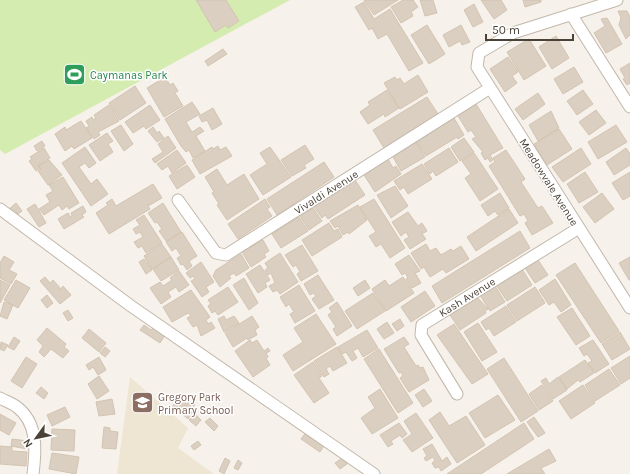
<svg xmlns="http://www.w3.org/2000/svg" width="630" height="474" viewBox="0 0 630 474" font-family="Karla,sans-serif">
<rect width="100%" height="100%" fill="#f6f1ea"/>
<path fill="#efe5d3" d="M130,377L188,428L178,448L214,474H117Z"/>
<path fill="#d5ecb0" d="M0,0H290L5,154L0,150Z"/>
<path fill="#dbcfc1" stroke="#d4c4b1" d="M196,0H226L239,21L228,28L226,25L215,32Z
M364,0H398L374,15Z
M403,0H413L418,7L411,12L413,16L401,23L391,7Z
M420,0H433L437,13L425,16Z
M481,0H501L507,10L494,19Z
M523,0H541V2L525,7Z
M364,2L374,19L390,9L423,63L409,71L387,34L378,39L372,28L369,30L355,7Z
M474,4L483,22L473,27L464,10Z
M618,11H627L630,17V35L626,39L619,25L621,18Z
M607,18L622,44L606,53L594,33L605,26L601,19Z
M427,25L445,54L429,64L411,35Z
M461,25L470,42L462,45L460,41L449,47L443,35Z
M556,36L569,58L552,69L539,47Z
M529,39L546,66L524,80L507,52Z
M223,49L227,54L208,66L205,61Z
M508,57L518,72L512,76L517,83L505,92L490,69Z
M630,63V83L627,85L623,79L625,78L620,69Z
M574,67L583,82L563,94L554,79Z
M418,75L428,92L400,109L384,83L395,77L397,80L400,78L404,84Z
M165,77L170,85L173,83L178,91L175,93L183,106L164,117L147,88Z
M135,86L146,103L120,120L109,103Z
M387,90L399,108L385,117L384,114L368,124L360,112L370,105L368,102Z
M583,90L593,104L577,115L567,101Z
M538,93L545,104L523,120L515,109Z
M427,97L438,114L384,148L373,130Z
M192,102L200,114L186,122L192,132L200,127L204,131L196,136L205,151L193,158L189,150L186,152L181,146L165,119Z
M476,104L503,148L490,155L493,160L490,162L488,158L485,160L481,153L483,152L472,139L476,137L471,130L468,132L458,116Z
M109,105L119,121L98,132L100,135L94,139L86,128L89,126L86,121L92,117L93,120L96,118L94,115Z
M150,105L160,120L146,129L144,126L133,133L125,122Z
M213,108L222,124L212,130L207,120L202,122L199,116Z
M596,110L606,123L589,135L579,122Z
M551,111L559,128L538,141L529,125Z
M454,118L464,135L458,139L457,137L426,156L417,142Z
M81,121L92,138L74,149L72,146L65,151L55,134L65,127L66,130Z
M121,125L133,144L124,151L111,131Z
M616,125L627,142L598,159L588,142Z
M153,127L157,133L159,131L164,138L157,142L148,131Z
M559,129L572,149L547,165L534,144Z
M107,133L113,141L108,144L113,152L100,161L89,145Z
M168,136L176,148L155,163L152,159L163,152L158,144Z
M464,138L474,152L460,161L451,147Z
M42,141L45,146L37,151L34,146Z
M416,142L425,157L401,171L393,157Z
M305,145L314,159L304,165L306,168L292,176L281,160Z
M218,146L220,150L226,147L232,156L200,174L192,160L212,147L213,149Z
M85,147L96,163L89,168L85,163L79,167L91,184L97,179L108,194L91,206L62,163Z
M270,147L291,177L263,195L250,175L267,164L260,153Z
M44,148L50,158L38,166L40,168L36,171L29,161L32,159L30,157Z
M449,148L458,162L436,176L433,171L430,174L424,164Z
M581,148L591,164L563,182L552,167Z
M626,148L630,154V165L614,175L606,162Z
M177,150L186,163L172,173L168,166L162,170L157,164Z
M506,150L525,179L521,182L538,208L542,206L553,223L532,235L525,223L528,221L524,214L520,216L489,166L495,162L493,158Z
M474,153L498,189L480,201L465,178L471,174L462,161Z
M388,159L393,168L396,166L401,174L375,192L364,175Z
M49,160L62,175L48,185L38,171L41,169L39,166Z
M324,162L334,177L277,215L267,199Z
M422,164L432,179L408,194L404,187L400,190L394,181Z
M187,165L195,177L177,189L169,176Z
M217,169L227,185L244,174L259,199L227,220L217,205L219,204L212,193L214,192L205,177Z
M585,172L598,192L579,203L567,184Z
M630,172V196L623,200L612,183Z
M63,177L79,203L69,209L67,206L62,210L59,205L44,215L39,209L50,202L46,195L53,191L49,185Z
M355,180L365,195L328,219L325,215L322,218L314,207Z
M153,184L162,198L148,206L150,209L109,234L96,213L108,205L106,203L112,199L116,206Z
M395,186L408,206L391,218L377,195Z
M500,193L509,208L498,215L495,211L488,216L481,205Z
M602,193L614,209L595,223L583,207Z
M265,199L270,207L267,209L272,216L238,239L228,224Z
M374,199L405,248L390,258L381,244L376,247L369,236L376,232L360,207Z
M16,203L22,211L18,214L14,210L11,213L8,210Z
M163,203L181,232L166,241L159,231L162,229L157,222L155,223L148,213Z
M35,204L46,223L39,227L27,209Z
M358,205L367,220L349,234L348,232L343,235L338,226L335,228L330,221Z
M83,206L86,212L82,215L84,217L64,229L58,219L68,213L70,217L72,216L71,213Z
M313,208L322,221L309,230L300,216Z
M509,209L518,223L476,251L467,237Z
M408,212L418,226L422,223L427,231L422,234L426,239L410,249L404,240L409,237L406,232L401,236L392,222Z
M144,215L162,243L146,253L142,246L138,248L134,242L143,237L140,232L136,234L133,229L140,225L136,220Z
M299,217L308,231L281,248L272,234Z
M329,223L334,231L338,229L342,237L312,256L302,240Z
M520,231L530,248L442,303L432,286Z
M182,232L197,256L189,261L192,266L187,270L183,264L181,265L177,258L181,256L176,248L172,251L166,242Z
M263,240L269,251L264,254L266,257L251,267L242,252Z
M162,244L171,257L152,269L144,256Z
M426,244L430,251L436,248L441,255L451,249L453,251L461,246L469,259L446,273L443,269L430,277L424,267L421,269L411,253Z
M302,245L318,271L301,281L297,274L300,272L296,265L293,267L285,255Z
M280,253L298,282L280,294L277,290L273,292L269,286L275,283L271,273L268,275L265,270L268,268L265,263Z
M241,254L249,268L236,276L234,273L229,276L231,278L220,287L213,276L216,270Z
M409,255L420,271L415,273L421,283L412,288L406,279L408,278L405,273L402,275L395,264Z
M4,256L14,262L9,270L17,274L11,284L0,278V263Z
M171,257L179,270L161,281L153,269Z
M630,257V280H629L619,263Z
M144,259L152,270L146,274L139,262Z
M538,260L548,275L535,283L525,268Z
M201,262L214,282L206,287L209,292L202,297L191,281L195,279L193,276L190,278L186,273Z
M575,263L619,331L601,343L556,275Z
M260,265L270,280L265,283L267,287L258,293L246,274Z
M522,269L532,285L507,301L496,285Z
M179,271L189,285L179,292L176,287L168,292L171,297L161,304L150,288L160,282L163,286L172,280L170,278Z
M318,275L334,300L319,309L312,299L316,296L313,293L310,295L304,284Z
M45,277L50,283L53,280L61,289L63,286L71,295L60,304L40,281Z
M403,277L414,293L386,311L372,289L385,280L389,286Z
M244,278L258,303L249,310L233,285Z
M555,279L571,305L561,312L554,302L549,305L539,290Z
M0,280L10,285L0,303Z
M16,280L30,288L18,308L4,300Z
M365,280L370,288L358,296L353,288Z
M299,285L315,311L295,323L290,314L294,312L289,304L286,307L280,297Z
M495,286L505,302L490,311L480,295Z
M228,287L238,302L218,315L215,311L212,313L208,306L211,304L208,300Z
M535,287L545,303L517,321L507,305Z
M191,290L210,317L206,320L208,324L211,322L215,328L201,336L197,325L193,327L187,318L191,316L188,313L172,322L163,307Z
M425,291L435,306L411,322L401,307Z
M373,293L385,311L357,329L345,311Z
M47,295L53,303L47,308L41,300Z
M477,297L488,309L485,311L486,313L460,330L450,315Z
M4,302L13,305L7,319L0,316Z
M337,302L352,326L337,336L333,329L336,327L328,315L332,312L329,308Z
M506,306L516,322L494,336L489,328L486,330L481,322Z
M572,308L590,336L576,345L557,317Z
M68,310L73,318L68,321L63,313Z
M316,314L336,344L293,371L283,355L303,342L294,328Z
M224,316L226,320L234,316L239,323L224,332L218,319Z
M252,316L259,327L255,330L257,335L248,340L247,338L233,347L225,333Z
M400,319L404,326L397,331L392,324Z
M387,322L394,333L384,339L377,329Z
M478,323L497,352L482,361L464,332Z
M454,324L488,374L472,384L437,335Z
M144,325L151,330L153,328L165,335L160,343L140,330Z
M47,328L66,344L64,347L69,351L63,358L51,349L44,357L39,352L43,346L37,340Z
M89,329L106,343L99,352L82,338Z
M367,330L378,348L363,357L358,348L353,351L357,358L352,361L346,352L342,354L338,347Z
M620,332L630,349L612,360L602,344Z
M14,337L20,341L14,350L8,347Z
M404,337L409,344L404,347L416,366L418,365L420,368L423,367L429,380L409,392L400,378L403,376L401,372L399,373L384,349Z
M250,340L252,343L257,340L264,351L268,348L270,351L266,353L268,357L266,358L270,365L253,377L235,351Z
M593,340L609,364L595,373L588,363L592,361L587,354L584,356L579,348Z
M1,342L8,345L4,351L0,349Z
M105,347L110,351L105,357L100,353Z
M337,347L347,363L333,371L330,366L326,369L329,374L324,377L314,361Z
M379,349L413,403L398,413L364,359Z
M630,356V378L621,384L611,368Z
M26,357L37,364L22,388L11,381Z
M99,357L106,370L98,375L93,367L89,370L86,365Z
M504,358L538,411L521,422L487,369Z
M585,360L594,373L580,382L578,380L567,389L559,377Z
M313,362L322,376L319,378L329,393L314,403L294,375Z
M609,369L620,385L595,401L585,385Z
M99,376L109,391L97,399L88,384Z
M558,377L567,390L553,399L541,381L546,378L549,384Z
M542,385L553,401L539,410L529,394Z
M583,385L595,403L571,419L559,401Z
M41,387L48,393L44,399L36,393Z
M380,389L398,418L372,434L361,418L375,408L368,397Z
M424,389L432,401L423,407L415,395Z
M498,395L515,420L485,438L469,413Z
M179,398L186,403L179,413L171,408Z
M112,399L115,414L99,416L96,402Z
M189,401L195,405L192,409L194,411L188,419L180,412Z
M65,407L70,417L52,426L47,415Z
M440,412L449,426L466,416L485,445L457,463L429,420Z
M416,413L433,438L412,452L403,440L412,434L404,421Z
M0,414L16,423L9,435L0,430Z
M195,414L201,420L196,426L189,420Z
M534,417L545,433L538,437L527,422Z
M210,418L218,426L214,431L205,422Z
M399,423L407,434L402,438L400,435L391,441L393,444L388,447L380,435Z
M524,423L534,439L481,474H447Z
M104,427L110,428V431L118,432L116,449L102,448Z
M52,429L75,430L74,451L51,450Z
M307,431L325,444L320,452L301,439Z
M12,439L28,441L27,449L11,446Z
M198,441L201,445L194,450L191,446Z
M432,444L442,461L447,457L451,464L441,471L439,467L435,468L432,463L435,461L433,457L426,461L424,458L427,456L423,449Z
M0,446L12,447V451L27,452L26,466L0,464Z
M549,449L556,461L541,468L545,474H507Z
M52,453L79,457L76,474L49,469Z
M225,458L230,461L224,474L219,471Z
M342,458L347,464L340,469L335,463Z
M238,460L242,463L238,470L234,468Z"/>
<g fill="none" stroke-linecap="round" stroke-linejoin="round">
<defs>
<path id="street" d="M617,0L513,33L479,53L477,67L630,308
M571,14L630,107
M178,200L216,253L226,255L490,88
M0,209L131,306L374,474
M457,394L421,335L422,325L579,228
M0,398C5,401 12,403 17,407C38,423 36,450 33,474"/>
</defs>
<use href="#street" stroke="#c2b8ab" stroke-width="13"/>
<use href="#street" stroke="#fff" stroke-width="11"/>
</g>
<defs>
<symbol id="stadium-square" viewBox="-11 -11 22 22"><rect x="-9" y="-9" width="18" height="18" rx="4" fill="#2e9e5b" stroke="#fff"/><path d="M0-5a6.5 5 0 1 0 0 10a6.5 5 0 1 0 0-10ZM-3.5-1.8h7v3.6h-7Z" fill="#fff"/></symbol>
<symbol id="school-square" viewBox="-11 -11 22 22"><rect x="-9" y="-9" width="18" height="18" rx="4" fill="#8d6e63" stroke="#fff"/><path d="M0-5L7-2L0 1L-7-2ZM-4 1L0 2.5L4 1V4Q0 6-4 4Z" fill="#fff"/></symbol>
</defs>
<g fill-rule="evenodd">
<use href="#stadium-square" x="62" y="62" width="25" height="25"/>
<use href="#school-square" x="130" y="390" width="25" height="25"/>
</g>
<g text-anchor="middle" stroke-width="3" stroke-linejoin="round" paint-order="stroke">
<g font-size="11" fill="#27864d" stroke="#fff" text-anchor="start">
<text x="90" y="79">Caymanas Park</text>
</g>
<g font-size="11" fill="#4a4137" stroke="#fff">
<text transform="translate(549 182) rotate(58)" y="4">Meadowvale Avenue</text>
<text transform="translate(326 192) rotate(-32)" y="4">Vivaldi Avenue</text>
<text transform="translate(467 297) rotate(-32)" y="4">Kash Avenue</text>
</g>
<g font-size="11" fill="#785e54" stroke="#fff" text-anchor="start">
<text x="158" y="401">Gregory Park<tspan x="158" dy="13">Primary School</tspan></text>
</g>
</g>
<g transform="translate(36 438) rotate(237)" stroke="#ffffff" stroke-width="3" paint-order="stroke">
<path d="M0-3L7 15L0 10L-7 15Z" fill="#4a4137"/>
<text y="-6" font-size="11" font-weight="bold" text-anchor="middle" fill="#4a4137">N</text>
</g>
<path d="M486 34v6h87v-6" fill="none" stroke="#4a4137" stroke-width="2"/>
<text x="492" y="34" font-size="12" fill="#4a4137" stroke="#ffffff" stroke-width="3" paint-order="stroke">50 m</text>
</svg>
